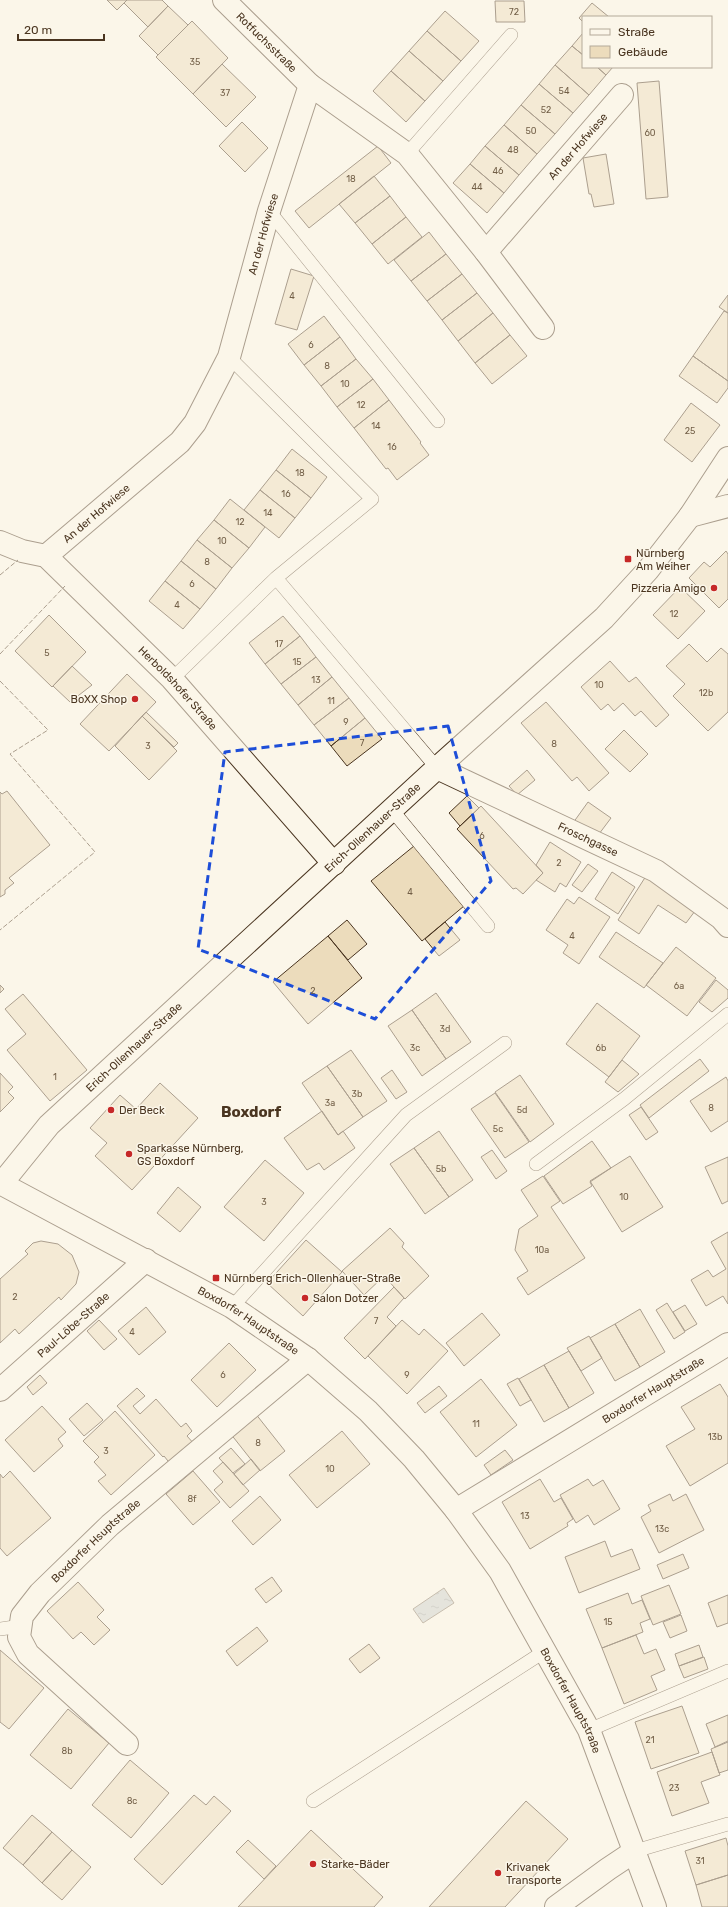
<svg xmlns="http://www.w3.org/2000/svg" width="728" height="1907" viewBox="0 0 728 1907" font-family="Rubik,sans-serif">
<defs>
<pattern id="water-ripples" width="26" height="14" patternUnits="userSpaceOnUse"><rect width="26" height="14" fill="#c9cecd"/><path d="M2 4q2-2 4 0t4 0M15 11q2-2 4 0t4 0" fill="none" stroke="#a5a8a6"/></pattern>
</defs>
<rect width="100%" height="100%" fill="#fbf6e9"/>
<path fill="url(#water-ripples)" stroke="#887966" d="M444,1588L454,1603L423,1623L413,1609Z"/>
<path fill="#ecdcbc" stroke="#4a3520" d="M107,0H127L117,10Z
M127,0H162L168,6L148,27L124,3Z
M495,1H524L525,22H496Z
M592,3L609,17H583V22L579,18Z
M168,6L188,25L158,55L139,36Z
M445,11L479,41L461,61L427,31Z
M192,21L228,58L193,94L156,57Z
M427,31L461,61L443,81L409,51Z
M583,33V55L572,46Z
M572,46L583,55V67H597L606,75L589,95L555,65Z
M409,51L443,81L425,101L391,71Z
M222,64L256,97L226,127L193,94Z
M555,65L589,95L573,113L539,84Z
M597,67H613L606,75Z
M391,71L425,101L406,122L373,91Z
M659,81L668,197L646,199L637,83Z
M539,84L573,113L555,134L521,105Z
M521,105L555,134L537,154L504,125Z
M242,122L268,148L245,172L219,146Z
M504,125L537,154L519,175L485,146Z
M378,146L391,163L309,228L295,211Z
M485,146L519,175L504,193L470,164Z
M606,154L614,204L594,207L591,194H589L583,158Z
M470,164L504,193L487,213L453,183Z
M374,176L390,196L355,223L339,204Z
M390,196L406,217L372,244L355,223Z
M406,217L422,237L388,264L372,244Z
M429,232L446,254L411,281L394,260Z
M446,254L462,274L427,301L411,281Z
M291,269L314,276L297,330L275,324Z
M462,274L477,293L442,320L427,301Z
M477,293L493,313L458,341L442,320Z
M728,295V313L719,307Z
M724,311L728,313V381L693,356Z
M493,313L510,335L475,363L458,341Z
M324,316L340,337L304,365L288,344Z
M510,335L527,356L492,384L475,363Z
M340,337L356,359L321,386L304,365Z
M693,356L728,381V388L717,403L679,376Z
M356,359L373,379L337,407L321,386Z
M373,379L389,400L354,428L337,407Z
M389,400L421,442L420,443L429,455L397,480L388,468L386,469L354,428Z
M691,403L720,425L692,462L664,440Z
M292,449L327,477L311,498L276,470Z
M276,470L311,498L295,518L260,490Z
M260,490L295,518L279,538L244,510Z
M230,499L265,527L249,548L214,520Z
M214,520L249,548L232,568L197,540Z
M197,540L232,568L216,589L181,561Z
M726,551L728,554V599L719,608L689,578L704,562L710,567Z
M181,561L216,589L200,609L165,581Z
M165,581L200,609L183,629L149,601Z
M680,587L705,611L678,639L653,615Z
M49,615L86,652L52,687L15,651Z
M283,616L300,636L265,664L249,643Z
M300,636L316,657L281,684L265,664Z
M689,644L707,662L721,648L728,654V712L708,731L673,696L685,684L666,666Z
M316,657L332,677L298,705L281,684Z
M610,661L629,682L636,677L669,715L656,727L641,711L635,716L623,703L614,711L608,704L601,710L581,687Z
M72,666L92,685L70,702L53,686Z
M127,674L156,702L109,751L80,724Z
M332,677L349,698L314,725L298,705Z
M349,698L365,718L331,746L314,725Z
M546,702L609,773L589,791L577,777L572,781L521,723Z
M146,712L178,743L174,747L142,716Z
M142,716L177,751L149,780L115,746Z
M365,718L382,739L347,766L331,746Z
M624,730L648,754L630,772L605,749Z
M527,770L535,780L517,795L509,786Z
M7,791L50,845L9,878L14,883L5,890V894L0,897V792L2,794Z
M467,796L479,808L460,826L449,813Z
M588,802L611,818L599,834L573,823Z
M481,806L543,873L523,894L516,888L513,889L457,829Z
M550,842L581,862L566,887L560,883L555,892L536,880L543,873L536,865Z
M414,846L464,906L422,941L371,881Z
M588,864L598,871L582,892L572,885Z
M612,872L635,887L618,914L595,899Z
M646,876L695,911L686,923L658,905L639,934L618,920Z
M579,897L610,917L579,964L563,953L568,945L546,930L567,899L574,904Z
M347,920L367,944L348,960L328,936Z
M445,922L460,940L439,956L425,939Z
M616,932L663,963L644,988L599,957Z
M328,936L362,978L308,1024L273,982Z
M676,947L716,978L687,1016L646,985Z
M716,980L728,990V998L712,1012L699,1002Z
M0,985L4,989L0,993Z
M436,993L471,1042L446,1059L412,1010Z
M23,994L87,1070L50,1101L7,1050L26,1034L5,1009Z
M597,1003L640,1036L609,1077L566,1044Z
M412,1010L446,1059L422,1076L388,1026Z
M351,1050L387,1101L363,1117L327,1066Z
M700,1059L709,1071L649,1118L640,1105Z
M622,1060L639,1074L618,1092L605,1082Z
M327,1066L363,1117L338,1135L302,1083Z
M392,1070L407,1092L396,1099L381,1078Z
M0,1073L13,1087L8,1092L14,1098L0,1112Z
M520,1075L554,1124L530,1142L495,1092Z
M726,1077L728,1081V1121L711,1132L690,1101Z
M160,1083L198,1118L132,1190L95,1156L107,1143L90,1128L120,1095L136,1109Z
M495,1093L529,1142L505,1158L471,1109Z
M641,1107L658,1132L646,1140L629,1115Z
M322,1111L338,1135L343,1131L355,1148L324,1170L319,1163L307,1170L284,1138Z
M439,1131L473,1180L449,1197L414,1148Z
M592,1141L611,1168L590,1182L592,1186L563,1204L544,1176Z
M414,1148L449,1197L425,1214L390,1164Z
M492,1150L507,1171L496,1179L481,1157Z
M630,1156L663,1207L622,1232L590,1181Z
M728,1157V1201L722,1204L705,1167Z
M265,1160L304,1193L264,1241L224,1207Z
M543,1176L560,1201L551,1207L585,1258L528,1295L517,1278L528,1271L515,1250L519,1229L538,1216L521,1190Z
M178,1187L201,1207L180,1232L157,1213Z
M390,1228L404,1243L402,1247L429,1276L405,1299L384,1276L364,1295L342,1271Z
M728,1232V1304L723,1296L706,1306L691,1280L708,1270L713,1277L726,1269L711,1242Z
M306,1240L342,1272L303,1316L267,1283Z
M41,1241L58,1244L72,1255L79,1272L76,1284L61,1300L59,1297L19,1334L15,1329L0,1343V1279L28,1254L25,1251L33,1243Z
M394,1287L404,1298L387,1317L396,1326L365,1359L344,1338Z
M667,1303L685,1332L674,1339L656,1310Z
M685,1305L697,1324L685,1331L673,1312Z
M146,1307L166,1332L139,1355L118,1331Z
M640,1309L665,1352L640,1367L615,1324Z
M482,1313L500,1335L464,1366L446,1343Z
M99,1320L117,1339L104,1350L87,1331Z
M402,1320L419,1335L424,1329L448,1351L407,1394L368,1356Z
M615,1324L640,1367L615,1381L590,1338Z
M589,1336L602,1358L581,1371L567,1348Z
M229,1343L256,1370L217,1407L191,1380Z
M569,1351L594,1393L569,1408L544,1365Z
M544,1365L569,1408L544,1422L519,1379Z
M40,1375L47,1383L33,1395L27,1387Z
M518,1378L531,1400L520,1406L507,1384Z
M481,1379L517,1425L476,1457L440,1412Z
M720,1384L728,1397V1463L690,1486L666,1446L695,1429L681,1407Z
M439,1386L447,1396L425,1413L417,1403Z
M137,1388L145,1396L133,1406L140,1414L156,1399L181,1427L186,1423L192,1431L187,1436L195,1445L172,1466L164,1456L163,1457L117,1406Z
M87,1403L103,1420L84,1436L69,1419Z
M42,1406L66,1432L58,1439L63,1446L34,1472L5,1440Z
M115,1411L155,1455L111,1495L98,1481L106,1475L94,1462L99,1457L83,1441Z
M255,1413L285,1451L260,1471L230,1433Z
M342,1431L370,1464L317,1508L289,1475Z
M231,1448L245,1464L233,1473L219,1458Z
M505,1450L513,1460L491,1475L484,1465Z
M251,1459L260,1470L243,1485L234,1474Z
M223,1462L249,1491L230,1508L214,1490L223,1482L213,1471Z
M10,1471L51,1518L7,1556L0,1548V1474L3,1478Z
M193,1471L220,1502L193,1525L166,1494Z
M540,1479L554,1502L561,1498L573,1519L567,1523L568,1526L530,1549L502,1502Z
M588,1479L593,1486L603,1480L620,1509L594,1525L588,1515L576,1523L560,1495Z
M670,1494L673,1501L686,1494L704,1530L659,1553L641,1517L651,1511L648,1505Z
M260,1496L281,1520L253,1545L232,1521Z
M605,1541L611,1557L632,1549L640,1569L579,1593L565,1557Z
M683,1554L689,1568L663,1579L657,1565Z
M272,1577L282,1591L266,1603L255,1589Z
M78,1582L104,1610L97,1617L110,1630L94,1645L81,1632L73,1639L47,1611Z
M669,1585L681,1614L653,1625L641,1596Z
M628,1593L632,1604L642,1600L650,1619L640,1623L643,1632L602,1648L586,1609Z
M728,1595V1623L717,1627L708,1603Z
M681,1615L687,1631L670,1638L663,1622Z
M257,1627L268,1641L237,1666L226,1651Z
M636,1635L644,1654L656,1649L665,1670L651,1676L657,1690L624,1704L602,1648Z
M369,1644L380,1658L360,1673L349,1659Z
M699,1645L703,1657L679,1666L675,1654Z
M0,1650L44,1688L9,1729L0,1722Z
M704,1657L708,1669L684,1678L679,1666Z
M682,1706L699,1753L651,1769L635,1722Z
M68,1709L109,1743L71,1789L30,1755Z
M728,1715V1741L715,1747L706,1724Z
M728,1742V1770L719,1773L711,1749Z
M712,1752L720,1775L701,1782L709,1803L672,1816L657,1772Z
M130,1760L169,1793L131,1838L92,1805Z
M194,1795L206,1805L214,1796L231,1811L162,1885L134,1859Z
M526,1801L568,1839L505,1907H429Z
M32,1815L52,1832L23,1865L3,1848Z
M311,1830L383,1897L374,1907H238Z
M52,1832L72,1850L42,1883L23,1865Z
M726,1838L728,1846V1875L696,1885L685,1851Z
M248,1840L276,1866L264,1879L236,1852Z
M72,1850L91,1867L62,1900L42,1883Z
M728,1875V1907H702L696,1885Z"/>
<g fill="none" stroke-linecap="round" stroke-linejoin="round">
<defs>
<path id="service" d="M407,154L511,35
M269,211L438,421
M229,357L372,499L276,578
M172,679L276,578L437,768
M392,810L488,926
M536,1164L624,1099L728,1014
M232,1307L406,1115L505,1043
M0,1629L21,1626
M589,1730L728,1671
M313,1801L545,1651
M635,1851L728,1824"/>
<g id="minor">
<path id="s1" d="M224,0L310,85"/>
<path id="s2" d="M486,252L622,95"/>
<path d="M690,516L728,506"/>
<path id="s3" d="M0,542L22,551L46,556L172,679L334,864"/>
<path id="s4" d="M46,556L180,442L195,423L229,357L269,211L310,85L407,154L486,252L543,328"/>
<path id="s5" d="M437,768L656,871L721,918L728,926"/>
<path id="s6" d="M0,1183L232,1307L308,1359L368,1411L414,1459L456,1510L500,1571L589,1730L655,1907"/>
<path id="s7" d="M2,1183L49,1125L437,768L604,618L648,570L690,516L728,458"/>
<path id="s8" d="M0,1390L146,1260"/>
<path id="s9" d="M456,1510L728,1344"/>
<path id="s10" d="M127,1744L28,1654L19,1637L22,1616L40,1593L110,1525L308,1359"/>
<path d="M556,1907L608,1869L635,1851"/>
</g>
</defs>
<use href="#service" stroke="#4a3520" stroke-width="14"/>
<use href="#minor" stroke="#4a3520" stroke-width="24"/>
<use href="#service" stroke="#fbf6e9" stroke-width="13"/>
<use href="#minor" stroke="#fbf6e9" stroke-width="22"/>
<path stroke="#4a3520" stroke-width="1" stroke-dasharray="5 2" stroke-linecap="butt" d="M0,575L18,560
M0,654L65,586
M0,681L48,730L10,754L95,852L0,930"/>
</g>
<path d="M0 0H728V1907H0ZM448,726L491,881L375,1019L198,949L225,752Z" fill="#fbf6e9" fill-opacity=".55" fill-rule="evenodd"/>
<path fill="none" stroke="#1d4ed8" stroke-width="3" stroke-dasharray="8 5" stroke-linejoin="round" d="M448,726L491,881L375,1019L198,949L225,752Z"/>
<g fill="#c62828" stroke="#fbf6e9" stroke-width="1.5">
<rect x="624" y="555" width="8" height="8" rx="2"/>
<circle cx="714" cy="588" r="4"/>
<circle cx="135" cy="699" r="4"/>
<circle cx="111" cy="1110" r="4"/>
<circle cx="129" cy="1154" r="4"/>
<rect x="212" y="1274" width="8" height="8" rx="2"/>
<circle cx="305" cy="1298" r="4"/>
<circle cx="313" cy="1864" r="4"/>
<circle cx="498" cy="1873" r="4"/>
</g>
<g text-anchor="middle" stroke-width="3" stroke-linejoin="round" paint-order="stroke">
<g font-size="9" fill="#725f47">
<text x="514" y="15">72</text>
<text x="195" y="65">35</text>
<text x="564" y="94">54</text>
<text x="225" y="96">37</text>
<text x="546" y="113">52</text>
<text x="531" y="134">50</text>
<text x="650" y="136">60</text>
<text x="513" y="153">48</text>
<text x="498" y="174">46</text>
<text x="351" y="182">18</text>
<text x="477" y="190">44</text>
<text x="292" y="299">4</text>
<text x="311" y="348">6</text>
<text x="327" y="369">8</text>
<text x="345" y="387">10</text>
<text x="361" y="408">12</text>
<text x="376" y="429">14</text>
<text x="690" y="434">25</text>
<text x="392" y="450">16</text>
<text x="300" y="476">18</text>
<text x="286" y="497">16</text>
<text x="268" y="516">14</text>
<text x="240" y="525">12</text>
<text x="222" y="544">10</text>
<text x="207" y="565">8</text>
<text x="192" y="587">6</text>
<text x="177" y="608">4</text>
<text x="674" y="617">12</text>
<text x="279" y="647">17</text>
<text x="47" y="656">5</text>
<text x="297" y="665">15</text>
<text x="316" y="683">13</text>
<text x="599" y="688">10</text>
<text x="706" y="696">12b</text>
<text x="331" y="704">11</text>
<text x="346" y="725">9</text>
<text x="362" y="746">7</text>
<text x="554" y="747">8</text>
<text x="148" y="749">3</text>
<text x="482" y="839">6</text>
<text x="559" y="866">2</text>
<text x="410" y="895">4</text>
<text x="572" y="939">4</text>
<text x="679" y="989">6a</text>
<text x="313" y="994">2</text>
<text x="445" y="1032">3d</text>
<text x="415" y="1051">3c</text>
<text x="601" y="1051">6b</text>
<text x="55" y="1080">1</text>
<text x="357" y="1097">3b</text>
<text x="330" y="1106">3a</text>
<text x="711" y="1111">8</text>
<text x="522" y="1113">5d</text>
<text x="498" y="1132">5c</text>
<text x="441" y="1172">5b</text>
<text x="624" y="1200">10</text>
<text x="264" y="1205">3</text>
<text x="542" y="1253">10a</text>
<text x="15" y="1300">2</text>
<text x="376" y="1324">7</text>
<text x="132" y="1335">4</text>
<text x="223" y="1378">6</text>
<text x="407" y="1378">9</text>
<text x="476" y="1427">11</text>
<text x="715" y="1440">13b</text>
<text x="258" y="1446">8</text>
<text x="106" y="1454">3</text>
<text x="330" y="1472">10</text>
<text x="192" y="1502">8f</text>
<text x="525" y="1519">13</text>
<text x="662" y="1532">13c</text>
<text x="608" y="1625">15</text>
<text x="650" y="1743">21</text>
<text x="67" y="1754">8b</text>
<text x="674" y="1791">23</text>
<text x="132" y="1804">8c</text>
<text x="700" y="1864">31</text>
</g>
<g font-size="11" fill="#4a3520" stroke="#fbf6e9">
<text dy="4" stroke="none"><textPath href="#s1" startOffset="60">Rotfuchsstraße</textPath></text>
<text dy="4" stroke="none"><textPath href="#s2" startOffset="140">An der Hofwiese</textPath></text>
<text dy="4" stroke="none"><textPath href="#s4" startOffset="402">An der Hofwiese</textPath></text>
<text dy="4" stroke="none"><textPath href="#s4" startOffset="66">An der Hofwiese</textPath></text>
<text dy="4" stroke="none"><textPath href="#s3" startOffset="235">Herboldshofer Straße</textPath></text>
<text dy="4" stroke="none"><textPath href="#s7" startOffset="514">Erich-Ollenhauer-Straße</textPath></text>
<text dy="4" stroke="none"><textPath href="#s5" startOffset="167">Froschgasse</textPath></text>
<text dy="4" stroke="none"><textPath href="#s7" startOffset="190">Erich-Ollenhauer-Straße</textPath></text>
<text dy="4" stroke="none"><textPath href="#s6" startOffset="284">Boxdorfer Hauptstraße</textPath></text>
<text dy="4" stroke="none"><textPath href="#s8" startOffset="98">Paul-Löbe-Straße</textPath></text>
<text dy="4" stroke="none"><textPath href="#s9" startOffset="231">Boxdorfer Hauptstraße</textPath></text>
<text dy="4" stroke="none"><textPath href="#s10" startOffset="280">Boxdorfer Hsuptstraße</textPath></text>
<text dy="4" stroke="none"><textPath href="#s6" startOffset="790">Boxdorfer Hauptstraße</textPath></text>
</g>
<g font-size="11" fill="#4a3520" stroke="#fbf6e9" text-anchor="start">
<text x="636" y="557">Nürnberg<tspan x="636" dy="13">Am Weiher</tspan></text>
<text x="706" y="592" text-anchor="end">Pizzeria Amigo</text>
<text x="127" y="703" text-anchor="end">BoXX Shop</text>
<text x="119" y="1114">Der Beck</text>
<text x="137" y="1152">Sparkasse Nürnberg,<tspan x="137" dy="13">GS Boxdorf</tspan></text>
<text x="224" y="1282">Nürnberg Erich-Ollenhauer-Straße</text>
<text x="313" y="1302">Salon Dotzer</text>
<text x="321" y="1868">Starke-Bäder</text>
<text x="506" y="1871">Krivanek<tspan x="506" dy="13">Transporte</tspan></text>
</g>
<g font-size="15" font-weight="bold" fill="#4a3520" stroke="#fbf6e9">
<text x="251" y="1117">Boxdorf</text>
</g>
</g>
<rect x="582" y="16" width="130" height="52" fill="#fbf6e9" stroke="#b4a999"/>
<rect x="590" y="29" width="20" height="6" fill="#fbf6e9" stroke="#b4a999"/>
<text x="618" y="36" font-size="12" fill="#4a3520">Straße</text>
<rect x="590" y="46" width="20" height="12" fill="#ecdcbc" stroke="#b4a999"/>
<text x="618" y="56" font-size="12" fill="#4a3520">Gebäude</text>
<path d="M18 34v6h86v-6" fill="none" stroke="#4a3520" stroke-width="2"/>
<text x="24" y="34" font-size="12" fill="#4a3520" stroke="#fbf6e9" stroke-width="3" paint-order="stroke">20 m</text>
</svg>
